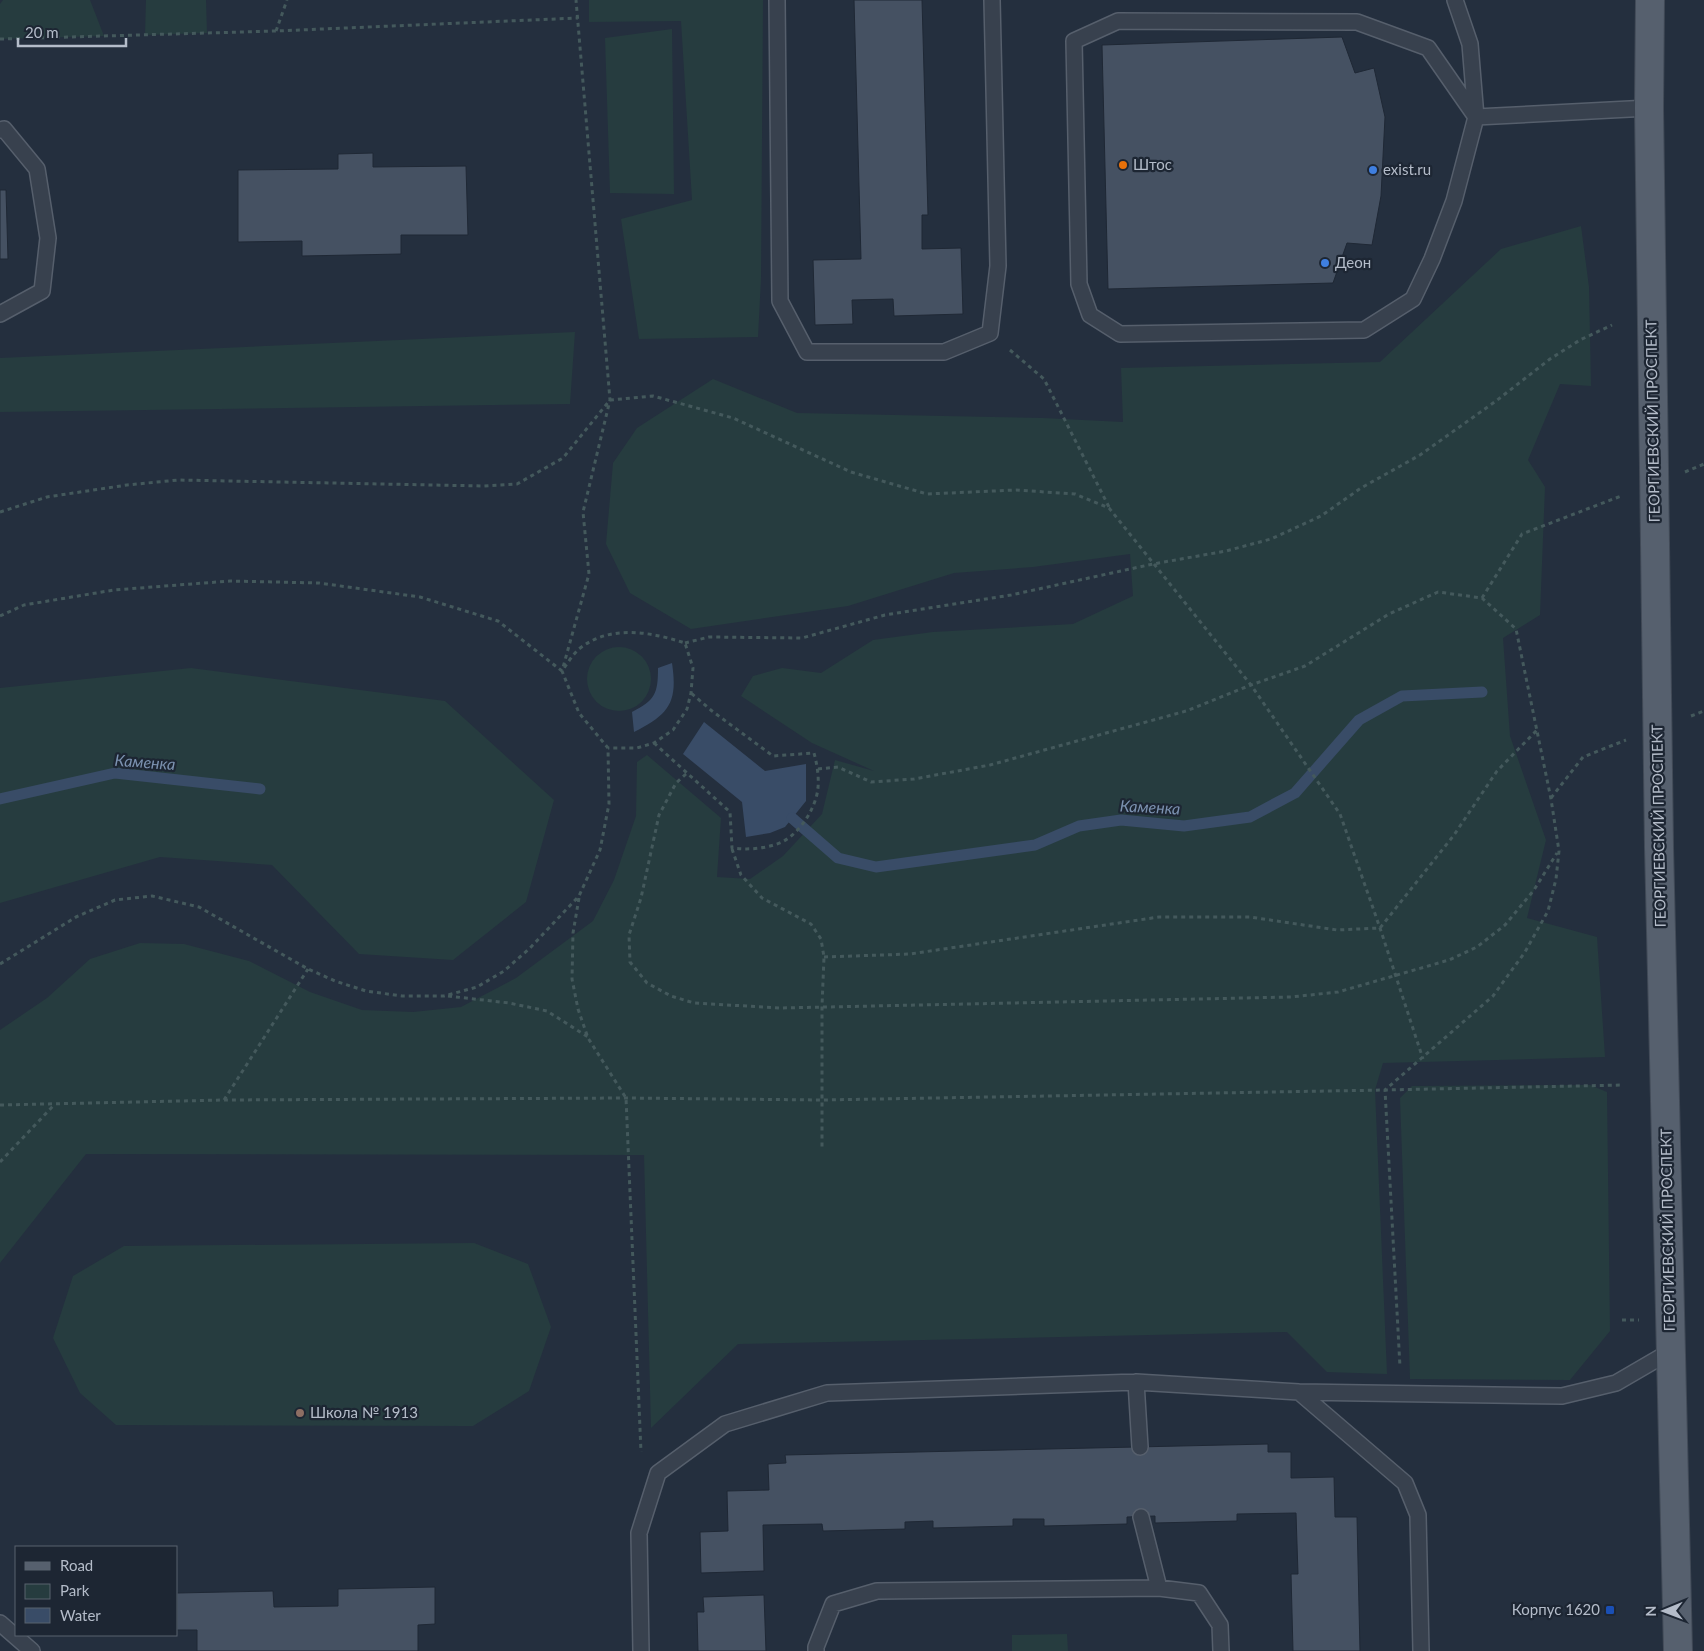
<svg xmlns="http://www.w3.org/2000/svg" width="1704" height="1651" viewBox="0 0 1704 1651" font-family="Lato,sans-serif">
<rect width="100%" height="100%" fill="#242f3e"/>
<path fill="#263c3f" d="M3,0H90L104,36L0,39V4Z
M146,0H206L207,33L145,35Z
M589,0H763L761,279L758,337L639,339L621,219L692,200L681,21L589,22Z
M672,29L674,194L610,193L605,38Z
M1581,226L1589,287L1591,386L1560,384L1528,460L1545,487L1540,615L1503,638L1510,736L1546,840L1527,918L1597,937L1605,1057L1383,1063L1375,1090L1387,1374L1327,1372L1287,1332L738,1344L651,1428L644,1155L86,1154L0,1263V1030L47,998L90,959L140,943L184,944L249,961L310,992L362,1010L413,1012L461,1007L516,978L593,921L614,880L636,816L637,762L647,755L721,818L717,877L750,879L783,856L822,814L835,760L874,771L812,743L741,696L753,676L782,668L821,673L873,640L933,632L1073,624L1133,596L1130,554L1033,567L954,573L848,606L691,629L630,593L606,544L613,463L637,428L713,379L797,413L1043,418L1123,422L1121,368L1380,362L1501,249Z
M575,332L570,404L0,412V358Z
M587 679a32 32 0 1 1 64 0a32 32 0 1 1-64 0Z
M191,668L445,701L554,800L526,902L453,960L359,954L272,865L160,857L0,903V688Z
M1590,1085L1607,1092L1610,1331L1570,1380L1410,1379L1400,1098L1412,1086Z
M474,1243L528,1264L551,1327L529,1391L473,1426L116,1425L80,1393L53,1338L73,1276L124,1246Z
M1067,1634L1068,1651H1012V1635Z"/>
<path fill="#394c67" d="M672,663C678,703 669,714 634,732L632,712C655,700 658,694 658,668Z
M704,722L765,771L806,764V801L785,827L770,833L746,837L742,802L683,754Z"/>
<g fill="none" stroke-linecap="round" stroke-linejoin="round">
<path stroke="#394c67" stroke-width="11" d="M0,799L115,773L260,789
M792,818L838,858L876,867L1035,845L1079,826L1121,820L1184,826L1250,817L1295,793L1359,720L1402,696L1482,692"/>
</g>
<path fill="#455162" stroke="#1f2835" d="M854,0H922L928,215H922V249L961,248L963,314L894,316L893,299L852,300L853,324L815,325L813,260L861,259Z
M1342,37L1355,73L1374,68L1385,117L1381,196L1372,245L1347,243L1333,283L1108,289L1102,45Z
M373,153V167L466,166L468,235H401V254L302,256V241L238,242V170L338,169V154Z
M0,190H6L8,259H0Z
M1268,1444V1452H1291V1478L1334,1477L1335,1517H1357L1360,1651H1293L1291,1574H1298L1296,1513L1237,1514V1521L1155,1523V1516L1127,1517V1524L1044,1526V1519H1013V1526L933,1528V1521L905,1522V1529L823,1531L822,1524L763,1525L764,1571L701,1573L700,1532L728,1531L727,1491L769,1490L768,1464L786,1463L785,1455Z
M435,1587V1624L418,1625V1651H197V1630H177V1593L273,1591L274,1607L338,1606V1589Z
M764,1595L766,1651H698L697,1612H704L703,1597Z"/>
<g fill="none" stroke-linecap="round" stroke-linejoin="round">
<defs>
<path id="service" d="M777,0L780,301L807,352H944L990,333L998,266L992,0
M1455,0L1470,44L1476,117L1454,201L1432,259L1413,299L1364,330L1120,334L1090,315L1079,284L1074,41L1118,21L1357,22L1428,48L1476,117L1649,108
M0,130L4,129L37,169L48,238L42,291L0,314
M1136,1382L1140,1447
M1299,1392L1405,1483L1418,1515L1421,1651
M1141,1517L1159,1588
M0,1623L32,1651
M641,1651L639,1533L658,1473L725,1424L827,1393L1136,1382L1299,1392L1562,1396L1616,1383L1671,1351
M816,1651V1647L833,1604L877,1591L1159,1588L1199,1593L1220,1625L1221,1651"/>
<path id="primary" d="M1650,0L1649,108L1654,468
M1659,847L1678,1651"/>
</defs>
<use href="#service" stroke="#565f6c" stroke-width="18"/>
<use href="#primary" stroke="#414a57" stroke-width="30"/>
<path stroke="#44595c" stroke-width="3" stroke-dasharray="4 4" stroke-linecap="butt" d="M276,31L287,0
M0,39L276,31L578,18
M1010,350L1044,379L1109,507
M1685,472L1704,464
M0,512L47,497L127,485L178,480L484,486L517,484L563,458L610,400L653,396L733,418L851,472L927,494L1016,490L1075,494L1109,508L1251,685L1340,814L1380,928L1423,1059
M1482,598L1522,534L1621,496
M0,616L24,605L114,590L230,581L319,583L420,597L498,621L562,671C567,664 573,654 579,649C610,624 651,632 685,643L693,668L691,693L687,709L673,730L654,743L637,748H608
M685,643L709,637L802,638L885,615L1011,595L1153,564L1226,551L1271,539L1321,516L1361,488L1420,455L1496,401L1550,359L1580,340L1612,325
M1691,716L1704,711
M654,743L730,812L732,848C748,850 766,849 782,842C800,833 816,808 818,788C819,776 817,764 814,753L773,756L712,711L691,693
M818,769L838,767L871,782L914,779L990,765L1186,711L1251,685L1305,666L1389,614L1438,592L1482,598L1516,629L1551,799L1559,851L1556,879L1548,911L1525,952L1493,996L1385,1090L1400,1367
M686,774L676,783L659,815L641,898L629,935L630,962L647,983L671,996L694,1003L780,1008L1291,997L1338,992L1449,960L1477,947L1505,925L1534,890L1557,853
M1551,798L1583,757L1626,740
M732,849L741,875L762,898L811,924L821,939L824,957L822,1006V1150
M579,898L573,933L572,979L578,1009L588,1038L626,1098L641,1452
M824,957L910,954L1159,917H1250L1337,930L1380,928L1454,835L1497,771L1537,730
M0,964L76,917L115,900L152,896L199,907L308,969L335,981L366,991L402,996H444L477,987L504,971L530,948L579,896L600,850L609,804L608,748L579,713L562,671L589,574L583,512L610,400L576,0
M448,996L509,1003L547,1011L588,1037
M224,1100L308,969
M0,1105L224,1100L626,1098L822,1100L1385,1090L1622,1085
M0,1162L54,1105
M1622,1320H1639"/>
<use href="#service" stroke="#38414e" stroke-width="15"/>
<use href="#primary" stroke="#56606e" stroke-width="28"/>
<defs>
<path id="primary-bridge" d="M1654,468L1659,847"/>
</defs>
<use href="#primary-bridge" stroke="#414a57" stroke-width="30" stroke-linecap="butt"/>
<use href="#primary-bridge" stroke="#56606e" stroke-width="28"/>
</g>
<circle fill="#e8710a" stroke="#1d2633" stroke-width="2" cx="1123" cy="165" r="5"/>
<g fill="#3f7fe0" stroke="#1d2633" stroke-width="2">
<circle cx="1373" cy="170" r="5"/>
<circle cx="1325" cy="263" r="5"/>
</g>
<circle fill="#8d6e63" stroke="#1d2633" stroke-width="2" cx="300" cy="1413" r="5"/>
<rect fill="#1a4fb4" stroke="#1d2633" stroke-width="2" x="1605" y="1605" width="10" height="10" rx="2.5"/>
<g text-anchor="middle" stroke-width="4.5" stroke-linejoin="round" paint-order="stroke">
<g font-size="15" fill="#b4bcc9" stroke="#1d2633" text-anchor="start">
<text x="1133" y="170">Штос</text>
<text x="1383" y="175">exist.ru</text>
<text x="1335" y="268">Деон</text>
<text x="310" y="1418">Школа № 1913</text>
<text x="1600" y="1615" text-anchor="end">Корпус 1620</text>
</g>
<g font-size="15" fill="#b4bcc9" stroke="#1d2633">
<text transform="translate(1653 421) rotate(-91)" y="5">ГЕОРГИЕВСКИЙ ПРОСПЕКТ</text>
<text transform="translate(1659 826) rotate(-91)" y="5">ГЕОРГИЕВСКИЙ ПРОСПЕКТ</text>
<text transform="translate(1668 1230) rotate(-91)" y="5">ГЕОРГИЕВСКИЙ ПРОСПЕКТ</text>
</g>
<g font-size="16" font-style="italic" fill="#7c92b1" stroke="#1d2633">
<text transform="translate(145 762) rotate(4)" y="6">Каменка</text>
<text transform="translate(1150 807) rotate(3)" y="6">Каменка</text>
</g>
</g>
<rect x="15" y="1546" width="162" height="90" fill="#1d2633" stroke="#59626f"/>
<rect x="25" y="1562" width="25" height="8" fill="#56606e" stroke="#59626f"/>
<text x="60" y="1571" font-size="15" fill="#b4bcc9">Road</text>
<rect x="25" y="1584" width="25" height="15" fill="#263c3f" stroke="#59626f"/>
<text x="60" y="1596" font-size="15" fill="#b4bcc9">Park</text>
<rect x="25" y="1608" width="25" height="15" fill="#394c67" stroke="#59626f"/>
<text x="60" y="1621" font-size="15" fill="#b4bcc9">Water</text>
<g transform="translate(1664 1611) rotate(269)" stroke="#1d2633" stroke-width="4" paint-order="stroke">
<path d="M0-4L9 19L0 12L-9 19Z" fill="#b4bcc9"/>
<text y="-8" font-size="14" font-weight="bold" text-anchor="middle" fill="#b4bcc9">N</text>
</g>
<path d="M18 38v8h108v-8" fill="none" stroke="#b4bcc9" stroke-width="2.5"/>
<text x="25" y="38" font-size="15" fill="#b4bcc9" stroke="#1d2633" stroke-width="4" paint-order="stroke">20 m</text>
</svg>
